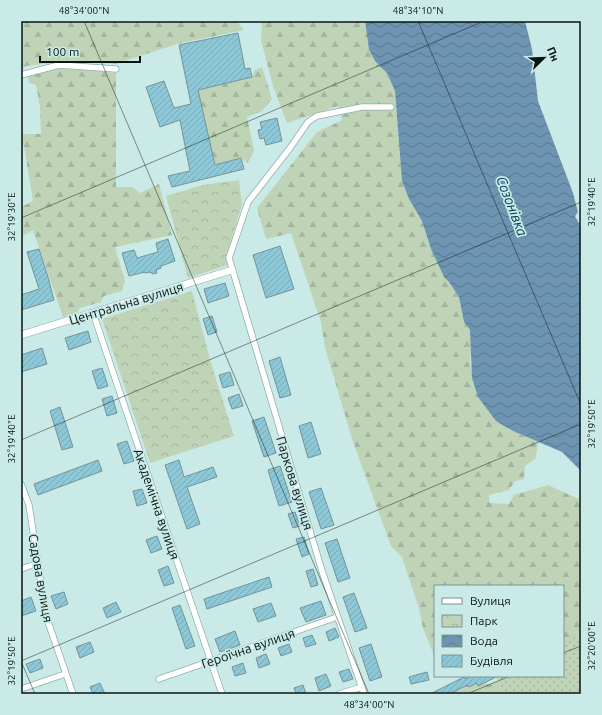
<svg xmlns="http://www.w3.org/2000/svg" width="602" height="715" viewBox="0 0 602 715" font-family="Ubuntu,sans-serif">
<defs>
<pattern id="grass-dots" width="8" height="8" patternUnits="userSpaceOnUse"><rect width="8" height="8" fill="#bfd4b6"/><path d="M2 2h.1M6 6h.1" fill="none" stroke="#a3b59c" stroke-width="1.8" stroke-linecap="round"/></pattern>
<pattern id="forest-firs" width="22" height="20" patternUnits="userSpaceOnUse"><rect width="22" height="20" fill="#bfd4b6"/><path d="M5 1l3.5 6h-7zM16 11l3.5 6h-7z" fill="#a3b59c"/></pattern>
<pattern id="park-crowns" width="20" height="18" patternUnits="userSpaceOnUse"><rect width="20" height="18" fill="#bfd4b6"/><path d="M2 6a3 3 0 1 1 6 0M12 15a3 3 0 1 1 6 0" fill="none" stroke="#a3b59c"/></pattern>
<pattern id="water-waves" width="16" height="10" patternUnits="userSpaceOnUse"><rect width="16" height="10" fill="#6d94b1"/><path d="M0 5q4-4 8 0t8 0" fill="none" stroke="#58788f"/></pattern>
<pattern id="building-hatch" width="6" height="6" patternUnits="userSpaceOnUse"><rect width="6" height="6" fill="#8ec7d5"/><path d="M-1 1l2-2M0 6l6-6M5 7l2-2" fill="none" stroke="#79aab6"/></pattern>
</defs>
<rect width="100%" height="100%" fill="#c9eae7"/>
<path fill="url(#grass-dots)" d="M581,635V694H499L501,686L495,676H563V640Z"/>
<path fill="url(#forest-firs)" d="M21,21H237L244,30L177,44L116,64L69,61L26,66L21,69Z
M262,21H365L369,50L375,61L387,73L395,91L402,181L409,199L422,221L431,249L444,277L449,282L459,297L464,322L470,330L471,350L470,366L497,421L513,431L538,442L536,458L525,466L524,479L515,481L509,490L489,495V503L509,504L514,495L548,485L581,500V635L563,640V586H435V658L423,628L419,608L402,557L391,546L352,439L325,347L321,322L291,233L266,239L257,208L317,132L342,120L338,106L287,123L273,86L261,40Z
M59,67L116,73V187H132L140,193L159,184L172,235L115,247L125,281L122,291L104,296L101,302L80,308L76,314L63,317L33,230L21,237V207L33,201L24,146L21,142V107L23,134H41L40,107L36,85L29,83L28,76Z
M262,67L272,99L262,111L247,117L254,151L248,163L241,158L215,165L198,90L252,77L255,70Z
M497,681L501,685L499,694H449L467,685L469,687L477,683L478,686L486,682L488,685Z"/>
<path fill="url(#park-crowns)" d="M239,180L242,205L226,257L228,265L188,278L166,196L203,185Z
M192,291L211,363L234,436L150,463L102,319Z"/>
<path fill="url(#water-waves)" d="M365,21H525L532,49L538,101L573,193L578,212L575,216L581,227V471L562,452L513,431L496,421L478,397L472,378L470,330L464,322L459,297L449,282L444,277L431,249L422,221L409,199L402,181L395,91L387,73L375,61L369,50Z"/>
<path fill="url(#building-hatch)" stroke="#75939a" d="M238,33L245,69L250,68L252,77L198,90L215,165L241,158L244,169L172,187L168,176L190,171L180,120L160,127L146,87L164,81L174,108L191,104L179,45Z
M277,118L282,141L266,145L264,138L260,139L258,130L262,129L260,122Z
M168,239L175,261L161,266V268L156,270L157,273L152,274L151,272L145,273V272L129,276L122,253L134,250L137,258L158,252L156,243Z
M280,246L294,289L266,298L253,255Z
M39,249L48,277L54,300L21,310V295L39,289L27,252Z
M225,283L229,296L208,303L204,289Z
M212,316L217,332L208,335L203,319Z
M88,331L91,342L69,350L65,338Z
M42,348L47,364L21,372V355Z
M280,357L291,395L280,398L269,361Z
M102,368L108,386L98,389L92,371Z
M230,372L234,385L223,388L219,375Z
M239,394L243,406L232,409L228,398Z
M112,396L117,413L107,416L102,399Z
M60,407L73,447L62,450L50,411Z
M264,417L276,453L264,457L252,421Z
M311,422L321,454L308,458L299,426Z
M127,441L134,461L124,464L117,444Z
M98,460L102,471L38,495L34,484Z
M179,460L184,477L213,467L217,477L187,487L200,524L187,529L165,465Z
M280,466L292,502L279,506L268,470Z
M321,488L334,525L321,529L309,492Z
M142,489L147,503L137,506L133,491Z
M295,512L300,526L293,528L288,514Z
M157,536L162,549L151,553L146,540Z
M304,537L309,554L302,557L296,539Z
M337,539L350,578L338,582L325,543Z
M168,566L174,583L164,586L158,570Z
M313,569L318,585L311,587L306,571Z
M269,577L272,587L207,609L204,599Z
M64,592L68,604L56,609L51,596Z
M354,593L367,628L355,632L343,597Z
M31,597L36,611L21,616V601Z
M321,601L326,615L306,622L300,608Z
M116,602L121,612L107,618L103,608Z
M271,603L276,616L258,622L253,609Z
M180,605L195,646L186,649L172,608Z
M335,628L339,637L329,641L326,632Z
M235,631L240,645L220,652L215,639Z
M312,635L316,644L306,647L303,638Z
M90,642L94,652L80,658L76,647Z
M289,644L292,652L281,656L278,648Z
M371,644L382,677L370,681L359,648Z
M266,654L270,664L259,668L256,658Z
M40,659L43,668L30,673L26,664Z
M243,663L246,673L235,676L232,667Z
M349,669L353,679L343,682L339,672Z
M427,672L429,680L411,684L409,677Z
M326,674L331,686L319,691L315,678Z
M471,676H498L478,686L477,683L469,687L467,685L449,694H430L464,677L465,679Z
M100,683L105,694H93L90,687Z
M303,685L306,694H296L294,688Z"/>
<g fill="none" stroke-linecap="round" stroke-linejoin="round">
<defs>
<path id="minor" d="M21,75L59,65L116,69
M93,313L222,694
M21,484L29,505L46,616L73,694
M21,569L38,563
M159,679L337,617
M21,689L65,674
M339,694L362,687
M364,694L322,571L229,258L248,202L290,148L308,122L317,116L362,107H391"/>
<path id="tertiary" d="M21,335L232,270"/>
</defs>
<use href="#minor" stroke="#8eaeaa" stroke-width="7"/>
<use href="#tertiary" stroke="#8eaeaa" stroke-width="8"/>
<use href="#minor" stroke="#fff" stroke-width="5.5"/>
<use href="#tertiary" stroke="#fff" stroke-width="7"/>
</g>
<path fill="none" stroke="#091514" stroke-width="1" stroke-opacity="0.45" d="M84,21L369,694M418,21L581,405M21,218L484,21M21,440L581,202M563,653L581,646M21,661L581,424M21,661L35,694M467,694L510,676"/>
<g text-anchor="middle" stroke-width="3.5" stroke-linejoin="round" paint-order="stroke">
<g font-size="13" fill="#091514" stroke="#c9eae7">
<text transform="translate(126 303) rotate(-17)" y="5">Центральна вулиця</text>
<text transform="translate(295 483) rotate(73)" y="5">Паркова вулиця</text>
<text transform="translate(157 504) rotate(71)" y="5">Академічна вулиця</text>
<text transform="translate(41 578) rotate(80)" y="5">Садова вулиця</text>
<text transform="translate(248 648) rotate(-19)" y="5">Героїчна вулиця</text>
</g>
<g font-size="14" font-style="italic" fill="#013553" stroke="#c9eae7">
<text transform="translate(512 206) rotate(69)" y="5">Созонівка</text>
</g>
</g>
<rect width="602" height="715" fill="none" stroke="#c9eae7" stroke-width="44"/>
<rect x="434" y="585" width="130" height="92" fill="#c9eae7" stroke="#7c9593"/>
<rect x="442" y="598" width="20" height="6" fill="#ffffff" stroke="#7c9593"/>
<text x="470" y="605" font-size="12" fill="#091514">Вулиця</text>
<rect x="442" y="615" width="20" height="12" fill="url(#park-crowns)" stroke="#7c9593"/>
<text x="470" y="625" font-size="12" fill="#091514">Парк</text>
<rect x="442" y="635" width="20" height="12" fill="url(#water-waves)" stroke="#7c9593"/>
<text x="470" y="645" font-size="12" fill="#091514">Вода</text>
<rect x="442" y="655" width="20" height="12" fill="url(#building-hatch)" stroke="#7c9593"/>
<text x="470" y="665" font-size="12" fill="#091514">Будівля</text>
<g transform="translate(544 58) rotate(67)" stroke="#c9eae7" stroke-width="3" paint-order="stroke">
<path d="M0-3L7 15L0 10L-7 15Z" fill="#091514"/>
<text y="-6" font-size="11" font-weight="bold" text-anchor="middle" fill="#091514">Пн</text>
</g>
<path d="M40 56v6h100v-6" fill="none" stroke="#091514" stroke-width="2"/>
<text x="46" y="56" font-size="12" fill="#091514" stroke="#c9eae7" stroke-width="3" paint-order="stroke">100 m</text>
<rect x="22" y="22" width="558" height="671" fill="none" stroke="#091514" stroke-width="1.5"/>
<g font-size="10" text-anchor="middle" fill="#091514">
<text x="84" y="14">48°34'00"N</text>
<text x="418" y="14">48°34'10"N</text>
<text transform="translate(591 202) rotate(-90)" y="4">32°19'40"E</text>
<text transform="translate(11 217) rotate(-90)" y="4">32°19'30"E</text>
<text transform="translate(591 424) rotate(-90)" y="4">32°19'50"E</text>
<text transform="translate(11 439) rotate(-90)" y="4">32°19'40"E</text>
<text transform="translate(591 646) rotate(-90)" y="4">32°20'00"E</text>
<text transform="translate(11 661) rotate(-90)" y="4">32°19'50"E</text>
<text x="369" y="708">48°34'00"N</text>
</g>
</svg>
